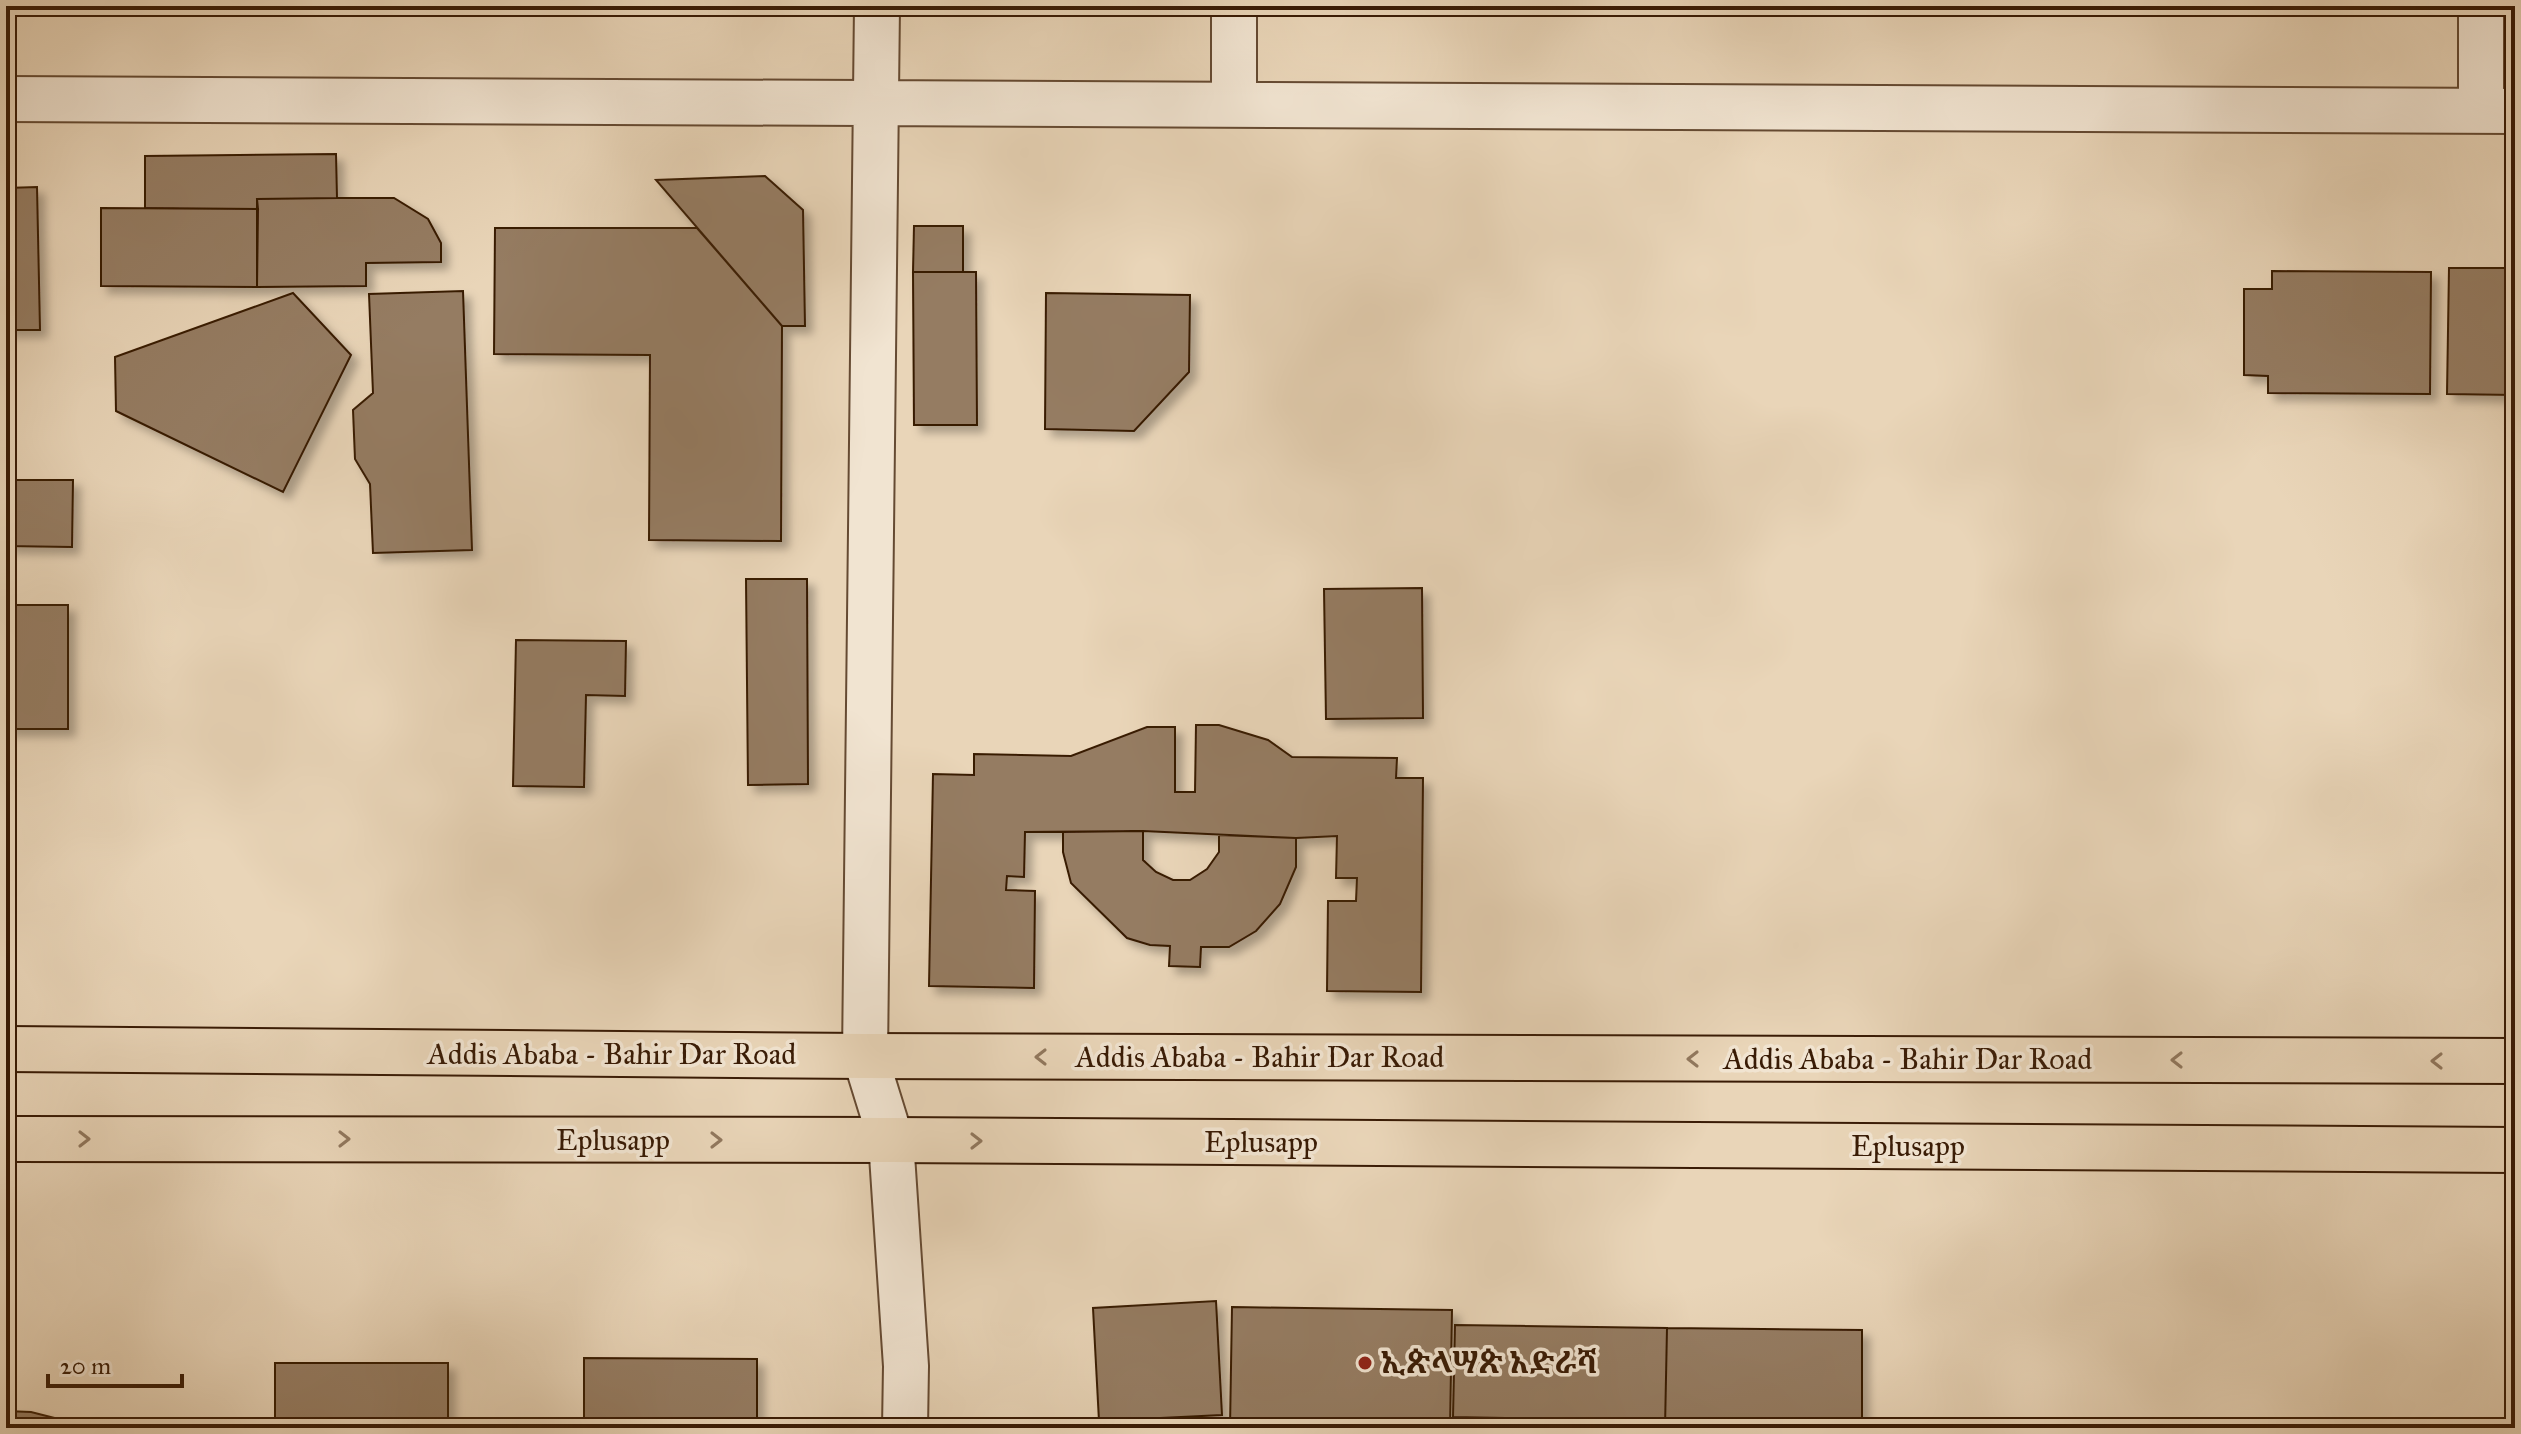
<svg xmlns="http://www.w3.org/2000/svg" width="2521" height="1434" viewBox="0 0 2521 1434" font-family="'IM FELL Great Primer','Noto Serif Ethiopic',serif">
<defs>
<filter id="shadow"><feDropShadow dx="7" dy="7" stdDeviation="4" flood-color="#0004"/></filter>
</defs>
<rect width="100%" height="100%" fill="#e9d5b8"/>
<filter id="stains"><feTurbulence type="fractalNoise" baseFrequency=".0025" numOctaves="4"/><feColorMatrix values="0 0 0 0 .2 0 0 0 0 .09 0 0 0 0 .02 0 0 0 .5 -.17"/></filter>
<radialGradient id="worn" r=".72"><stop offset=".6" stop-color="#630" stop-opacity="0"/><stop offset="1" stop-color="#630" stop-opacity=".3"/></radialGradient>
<path fill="#957c62" stroke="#391b05" stroke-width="2" filter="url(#shadow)" d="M2503,6H2515V72H2502Z
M336,154L337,198L257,199L258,209L145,208V156Z
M765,176L803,210L805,326H782L656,180Z
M37,187L40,330H6V188Z
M337,198H394L428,219L441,243V262L366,263V286L257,287V199Z
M101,208L258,209L257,287L101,286Z
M914,226H963V272H913Z
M495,228H697L782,326L781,541L649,540L650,355L494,354Z
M2449,268H2515V395L2447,394Z
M2272,271L2431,272L2430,394L2268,393V376L2244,375V289H2272Z
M913,272H976L977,425H914Z
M463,291L472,550L373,553L370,484L355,459L353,410L373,393L369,294Z
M293,293L351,355L283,492L116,411L115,357Z
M1046,293L1190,295L1189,372L1134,431L1045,429Z
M6,480H73L72,547L6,546Z
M746,579H807L808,784L748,785Z
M1422,588L1423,718L1326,719L1324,589Z
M6,605H68V729H6Z
M516,640L626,641L625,696L586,695L584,787L513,786Z
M2511,647H2515V738H2511Z
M1196,725H1219L1268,740L1292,757L1397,758L1396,778H1423L1421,992L1327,991L1328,901H1356L1357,878H1336L1337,836L1296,838L1143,831L1025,832L1024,877L1007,876L1006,890L1035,891L1034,988L929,986L933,774L974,775V754L1071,756L1147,727H1175V792H1195Z
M1143,831V860L1156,872L1173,880H1190L1207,869L1219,852V835L1296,838V867L1280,904L1256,931L1229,947H1201L1200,967L1169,966L1170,946L1150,945L1127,938L1071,883L1063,852V832Z
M1216,1301L1222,1415L1099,1421L1093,1308Z
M1232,1307L1452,1310L1450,1428H1230Z
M1455,1325L1667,1328L1665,1428H1607V1420L1453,1417Z
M1667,1328L1862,1330V1428H1665Z
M584,1358L757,1359V1428H584Z
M275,1363H448V1428H275Z
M6,1411L31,1412L94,1428H6Z"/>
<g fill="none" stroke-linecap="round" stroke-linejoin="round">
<defs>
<path id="street" d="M877,6L865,1056L891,1140L906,1366L905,1428
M2481,6V111
M6,99L2515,111
M1234,105V6"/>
<path id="highway" d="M6,1049L865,1056L2515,1061
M6,1139L891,1140L2515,1150"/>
</defs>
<use href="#street" stroke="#654a32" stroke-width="48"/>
<use href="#highway" stroke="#391b05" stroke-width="48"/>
<use href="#street" stroke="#f1e4d1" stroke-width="44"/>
<use href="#highway" stroke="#e9d5b8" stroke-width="44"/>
</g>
<defs><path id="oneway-chevron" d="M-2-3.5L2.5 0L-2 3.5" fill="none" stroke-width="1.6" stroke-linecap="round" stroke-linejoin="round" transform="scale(2)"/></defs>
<g stroke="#91785e">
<use href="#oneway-chevron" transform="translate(1041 1057) rotate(-180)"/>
<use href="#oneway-chevron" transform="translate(1693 1059) rotate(-180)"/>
<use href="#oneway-chevron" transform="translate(2177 1060) rotate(-180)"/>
<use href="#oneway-chevron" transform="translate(2437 1061) rotate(-180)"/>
<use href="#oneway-chevron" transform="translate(84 1139)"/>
<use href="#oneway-chevron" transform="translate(344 1139)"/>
<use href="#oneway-chevron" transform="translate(716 1140)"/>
<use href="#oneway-chevron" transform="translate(976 1141)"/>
</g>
<circle fill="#8f2418" stroke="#f1e4d1" stroke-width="3" cx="1365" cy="1363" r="8"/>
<g text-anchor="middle" stroke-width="7" stroke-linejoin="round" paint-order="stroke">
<g font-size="30" fill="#391b05" stroke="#f1e4d1">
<text x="612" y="1064">Addis Ababa - Bahir Dar Road</text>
<text x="1260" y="1067">Addis Ababa - Bahir Dar Road</text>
<text x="1908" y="1069">Addis Ababa - Bahir Dar Road</text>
<text x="613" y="1150">Eplusapp</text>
<text x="1261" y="1152">Eplusapp</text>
<text x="1908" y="1156">Eplusapp</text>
</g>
<g font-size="30" font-weight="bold" fill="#391b05" stroke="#f1e4d1" text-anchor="start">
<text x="1381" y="1373">ኢጵላሣጵ አድራሻ</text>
</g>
</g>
<rect width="2521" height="1434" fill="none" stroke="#e9d5b8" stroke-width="32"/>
<rect x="8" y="8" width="2505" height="1418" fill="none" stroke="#391b05" stroke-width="4"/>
<rect x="16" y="16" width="2489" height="1402" fill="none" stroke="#391b05" stroke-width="2"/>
<path d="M48 1374v12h134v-12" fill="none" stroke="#391b05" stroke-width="4"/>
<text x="60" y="1374" font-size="24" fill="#391b05" stroke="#f1e4d1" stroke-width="6" paint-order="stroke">20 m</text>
<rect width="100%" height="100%" filter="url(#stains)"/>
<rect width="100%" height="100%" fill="url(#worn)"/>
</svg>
